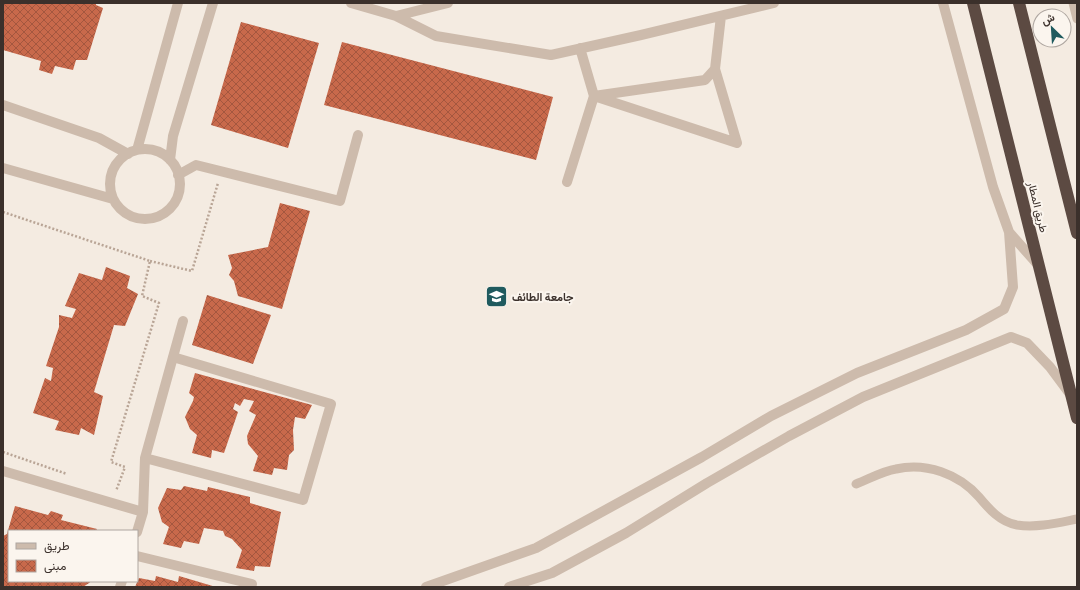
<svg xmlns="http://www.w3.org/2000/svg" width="1080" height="590" viewBox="0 0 1080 590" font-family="Signika,Vazirmatn,sans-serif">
<defs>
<pattern id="building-cross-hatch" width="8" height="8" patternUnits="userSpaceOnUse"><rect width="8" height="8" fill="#c8694b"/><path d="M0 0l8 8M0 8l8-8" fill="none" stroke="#a4573f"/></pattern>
</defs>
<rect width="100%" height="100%" fill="#f4ebe1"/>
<path fill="url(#building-cross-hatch)" d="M3,3H96V5L103,8L87,60H76L73,70L55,66L52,74L39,70L41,61L3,50Z
M241,22L319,43L288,148L211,125Z
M342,42L553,97L536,160L324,105Z
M280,203L310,211L282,309L238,296L234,281L229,275L232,268L228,255L268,247Z
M106,267L130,276L127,288L138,294L125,326L114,325L94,392L103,396L94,435L81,428L79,435L55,430L59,421L33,413L45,378L51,381L53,368L46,366L59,327V315L72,318L76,309L65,306L79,273L102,280Z
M207,295L271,315L253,364L192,345Z
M195,373L312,405L305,419L295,417L293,430L294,450L289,455L287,470L274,468L272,475L253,471L258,456L248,444L247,436L256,415L249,411L254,401L244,399L240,406L235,403L233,409L238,412L224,453L212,450L211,458L192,453L197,435L190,429L185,417L193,401L194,397L189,393Z
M184,486L207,491L208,487L250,497V503L281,512L270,567L255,566L254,571L236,568L242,550L232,539L225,536L223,531L204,528L199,544L184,541L181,548L163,544L169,527L162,522L158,508L167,488L181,490Z
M15,506L48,515L51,511L63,515L61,520L97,529L96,531H9V581H91L89,583L83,587H3V536L7,534Z
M156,576L178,582L179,576L216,587H135L139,578L155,581Z"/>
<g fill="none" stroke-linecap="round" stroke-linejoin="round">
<path stroke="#b9a596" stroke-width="2.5" stroke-dasharray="2 2" stroke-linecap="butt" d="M3,212L150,261L142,296L159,303L111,462L125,467L116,491
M150,261L192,271L218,183
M3,452L67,474"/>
<path stroke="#cdbbac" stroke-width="9" d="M1073,3L1077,19
M856,484C869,479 883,471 896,469C926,462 959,474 979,497C989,509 1000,522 1017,525C1037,528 1057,523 1077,519"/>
<path stroke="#cdbbac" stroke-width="10" d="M351,3L396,16L436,36L551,55L641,35L774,3
M943,3L993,187L1009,232L1039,266
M396,16L448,3
M580,48L594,96L705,80L715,69L721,16
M3,105L99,138L128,154
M110 184a35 35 0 1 1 70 0a35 35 0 1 1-70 0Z
M137,150L178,3
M170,160L173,136L213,3
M3,168L113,199
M178,175L196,165L340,201L358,135
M567,182L594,96L737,143L715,69
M145,458L303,500L331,404L173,357
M3,471L143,512
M137,532L143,512L145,458L183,321
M137,556L252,584
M120,587L122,581
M426,587L536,548L702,457L771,416L857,373L966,330L1004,309L1013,287L1009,232
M509,587L552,573L626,533L707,483L789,436L863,397L1011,337L1027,343L1050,367L1070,394"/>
<path stroke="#5c4a42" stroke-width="12" d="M973,3L1077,418
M1019,3L1077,233"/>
</g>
<defs>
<symbol id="university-square" viewBox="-11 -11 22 22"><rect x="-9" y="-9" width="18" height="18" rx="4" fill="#1f5a5e" stroke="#fbf5ee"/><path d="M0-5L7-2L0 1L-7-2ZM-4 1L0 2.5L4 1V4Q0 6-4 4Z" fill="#fff"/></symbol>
</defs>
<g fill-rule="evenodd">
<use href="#university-square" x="484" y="284" width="25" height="25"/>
</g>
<g text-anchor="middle" stroke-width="4" stroke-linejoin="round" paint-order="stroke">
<g font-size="11" fill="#3b302b" stroke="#fbf5ee">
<text transform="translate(1038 207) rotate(76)" y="4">طريق المطار</text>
</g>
<g font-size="11" font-weight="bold" fill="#3b302b" stroke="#fbf5ee" text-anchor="start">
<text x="512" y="301">جامعة الطائف</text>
</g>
</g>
<rect width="1080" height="590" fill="none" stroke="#3b302b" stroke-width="8"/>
<rect x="8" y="530" width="130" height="52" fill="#fbf5ee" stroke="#aea6a0"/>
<rect x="16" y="543" width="20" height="6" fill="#cdbbac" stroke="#aea6a0"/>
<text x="44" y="550" font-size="12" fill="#3b302b">طريق</text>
<rect x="16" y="560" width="20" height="12" fill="url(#building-cross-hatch)" stroke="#aea6a0"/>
<text x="44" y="570" font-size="12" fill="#3b302b">مبنى</text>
<g transform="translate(1052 28) rotate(335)"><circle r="19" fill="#fbf5ee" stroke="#aea6a0"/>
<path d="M0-3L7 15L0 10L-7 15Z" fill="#1f5a5e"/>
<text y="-6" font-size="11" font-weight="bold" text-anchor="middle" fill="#3b302b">ش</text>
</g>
</svg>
